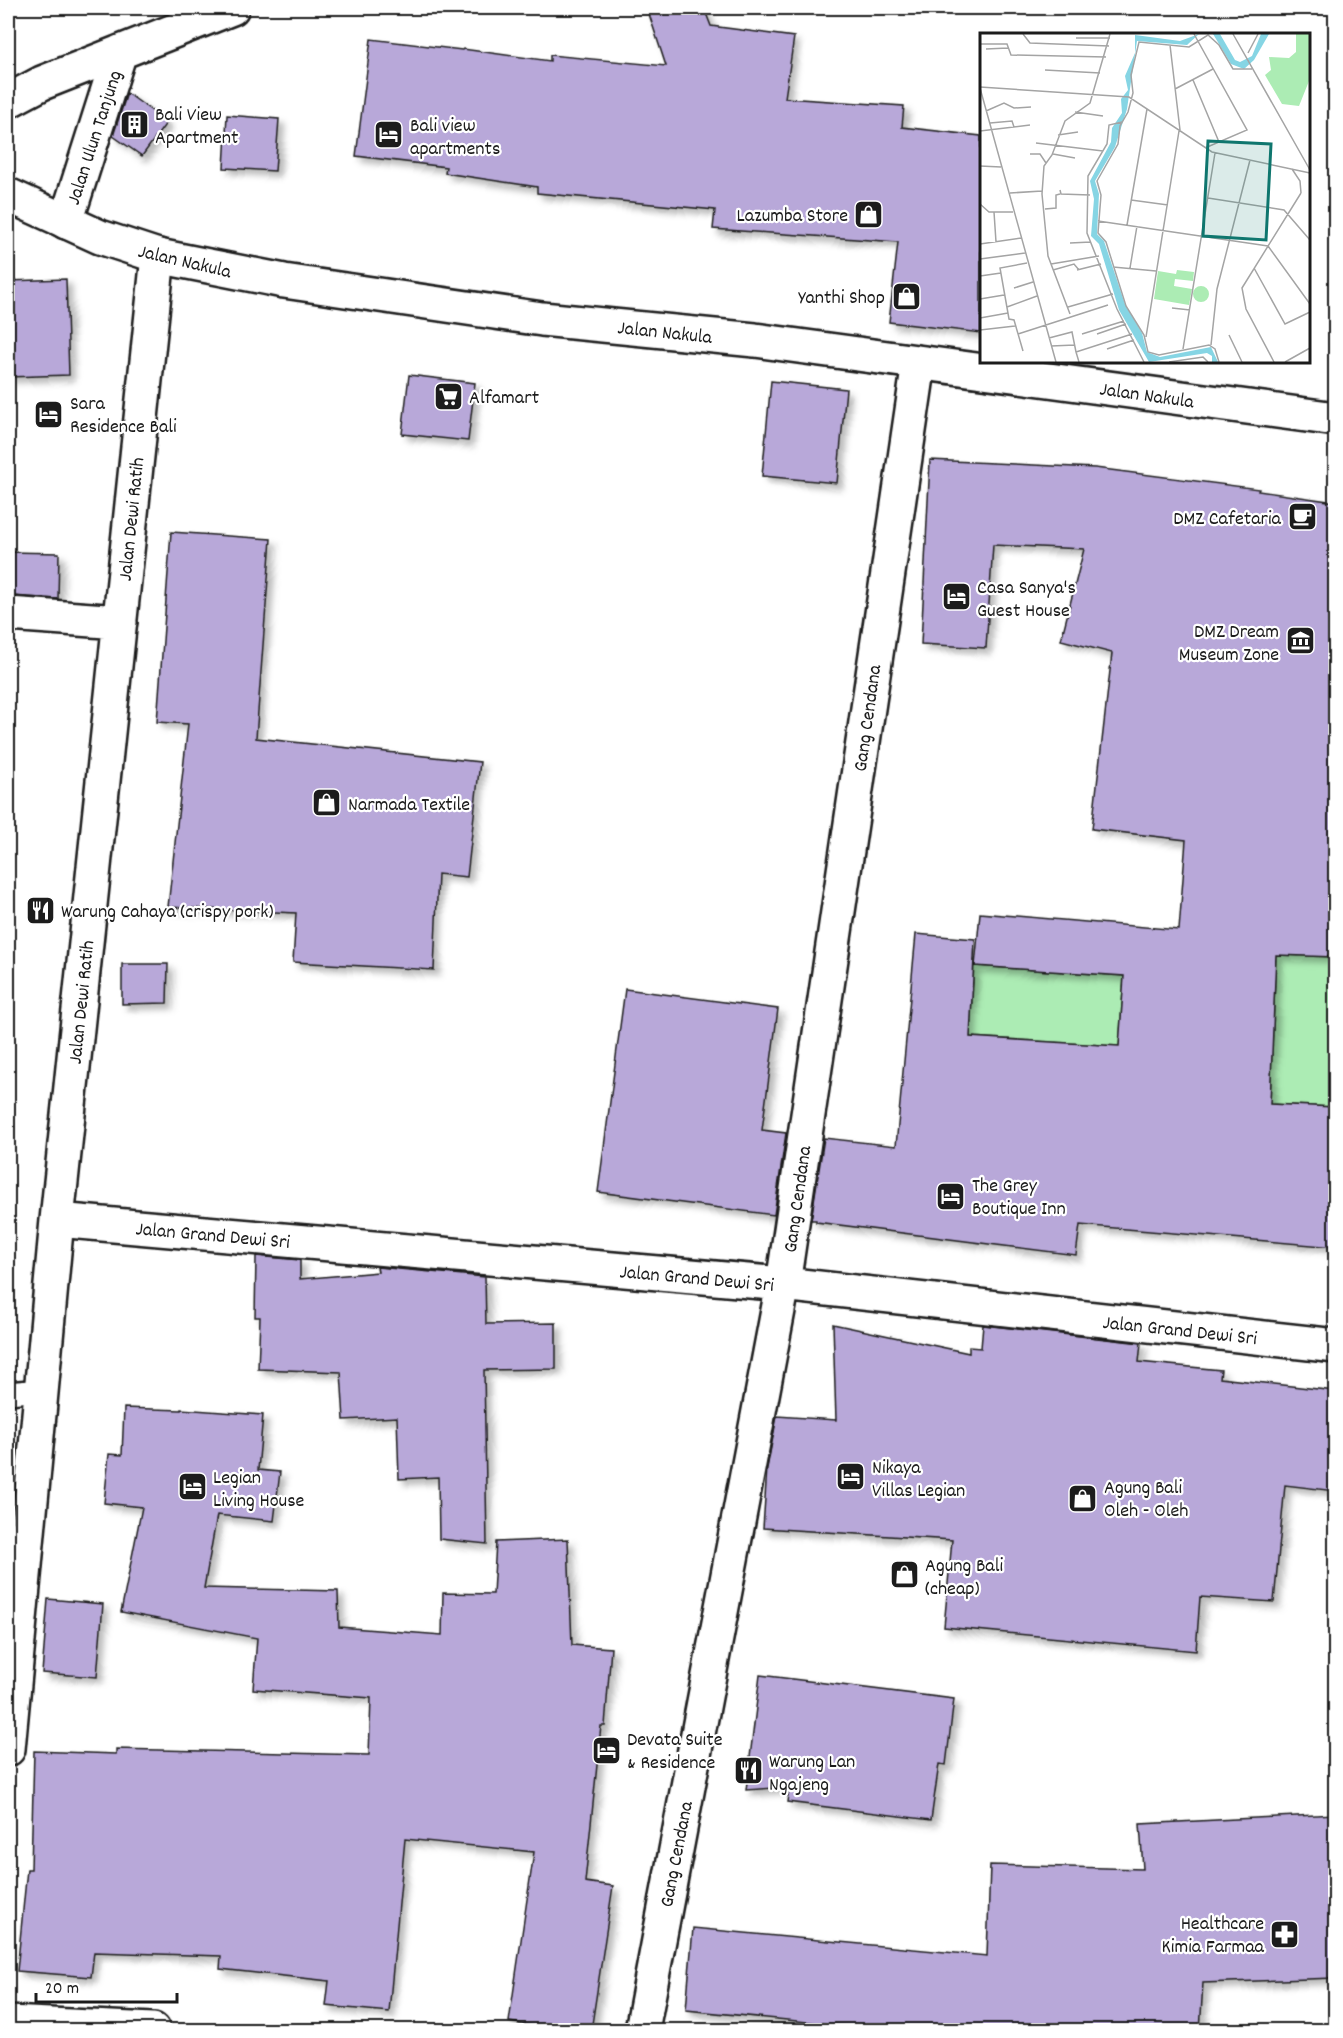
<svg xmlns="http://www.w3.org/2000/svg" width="1343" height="2038" viewBox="0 0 1343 2038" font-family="Dekko,sans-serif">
<defs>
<filter id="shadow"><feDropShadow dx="5.5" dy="5.5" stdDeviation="3" flood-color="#0004"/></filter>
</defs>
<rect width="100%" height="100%" fill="#fff"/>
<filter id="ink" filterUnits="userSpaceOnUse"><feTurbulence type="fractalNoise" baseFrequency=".0167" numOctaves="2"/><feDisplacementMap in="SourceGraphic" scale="12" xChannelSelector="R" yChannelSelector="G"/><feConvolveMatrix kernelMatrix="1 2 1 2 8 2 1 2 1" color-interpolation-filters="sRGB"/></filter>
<g filter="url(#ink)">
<path fill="#acecb4" stroke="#648468" stroke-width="1.5" d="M1276,955L1335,957V1107L1270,1104Z
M974,966L1124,976L1119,1046L970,1037Z"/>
<path fill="#b8a8d9" stroke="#1c1c1c" stroke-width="1.5" filter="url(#shadow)" d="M647,8H704L711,26L794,37L785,98L904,106L902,127L981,136V333L889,322L898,242L713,229L715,210L537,193V187L445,173L446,167L356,156L371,39L462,50L463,49L550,61V55L666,66Z
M127,93L167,122L142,156L113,136Z
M227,115L279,119L275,171L224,168Z
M66,279L69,375L8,377V281Z
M409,375L475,383L468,441L402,434Z
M771,381L846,389L837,483L762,476Z
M930,460L1095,468L1259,489L1258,491L1335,502V957L1276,955L1270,1104L1335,1107V1247L1080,1225L1076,1255L816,1222V1220H811L824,1138L896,1146L916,934L975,939L970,1037L1119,1046L1124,976L975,966L980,913L1179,930L1186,840L1092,829L1112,653L1061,640L1084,549L993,545L986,648L921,644Z
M171,532L271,539L256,738L480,762L467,877L438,874L434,970L293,962L296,913L168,907L188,724L157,722Z
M8,552L59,553L58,599L8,596Z
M122,964H168L167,1003L122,1004Z
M625,989L778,1009L762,1130L786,1133L774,1215L598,1192Z
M256,1256L300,1260V1279L378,1272L377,1267L485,1277L486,1324L556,1323V1369L484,1370L487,1544L439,1539L438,1477L399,1479L397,1417L344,1420L341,1372L258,1369L260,1317H255Z
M833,1324L969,1353V1347L981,1348L983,1325L1141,1343L1139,1362L1221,1370L1220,1378L1335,1391V1491L1285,1485L1274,1602L1200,1597L1196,1651L944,1627L952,1540L763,1528L767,1468L777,1416L836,1420Z
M124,1408L181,1410V1409L263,1415L258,1470L280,1472L274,1521L217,1515L204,1588L338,1591L339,1627L442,1635L443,1593L493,1594L496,1542L568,1539L572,1645L611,1648L605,1726H601L585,1882L613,1886L591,2031H567L509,2022L534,1852L405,1839L389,2012L326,2006L329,1981L220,1969L221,1956L94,1952L91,1977L17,1971L27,1869H31L34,1751L116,1754V1749L369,1755L371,1698L253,1689L257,1638L121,1612L142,1507L104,1503L109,1454L122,1455Z
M48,1599L103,1604L97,1677L42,1673Z
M760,1675L954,1699L946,1765L939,1764L931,1820L787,1802L789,1787L746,1790Z
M1335,1814V1978L1203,1983L1200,2031H899L686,2010L693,1928L987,1956L990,1865L1143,1869L1140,1824Z"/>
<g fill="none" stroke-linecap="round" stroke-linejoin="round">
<defs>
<path id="lane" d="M8,1393L41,1390"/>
<path id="street" d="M8,101L42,83L232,8
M66,222L120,52
M8,614L120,622
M57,1220L783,1284L1336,1346
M8,1749L57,1220L158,256
M8,2023L153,2030
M642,2030L783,1284L919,363"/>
<path id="secondary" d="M8,195L100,237L158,256L284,281L542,319L755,340L1336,419"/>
</defs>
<use href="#lane" stroke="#1c1c1c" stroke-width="26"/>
<use href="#street" stroke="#1c1c1c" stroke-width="38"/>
<use href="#secondary" stroke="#1c1c1c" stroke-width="38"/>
<use href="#lane" stroke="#fff" stroke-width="21"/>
<use href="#street" stroke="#fff" stroke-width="33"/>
<use href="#secondary" stroke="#fff" stroke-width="33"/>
</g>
</g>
<defs>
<symbol id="building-square" viewBox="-11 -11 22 22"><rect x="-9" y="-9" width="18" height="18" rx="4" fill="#1c1c1c" stroke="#fff"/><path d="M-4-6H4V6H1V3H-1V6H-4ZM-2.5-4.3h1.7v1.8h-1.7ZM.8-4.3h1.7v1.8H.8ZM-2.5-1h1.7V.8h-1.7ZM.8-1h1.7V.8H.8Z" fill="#fff"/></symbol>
<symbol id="hotel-square" viewBox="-11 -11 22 22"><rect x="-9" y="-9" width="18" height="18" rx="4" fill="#1c1c1c" stroke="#fff"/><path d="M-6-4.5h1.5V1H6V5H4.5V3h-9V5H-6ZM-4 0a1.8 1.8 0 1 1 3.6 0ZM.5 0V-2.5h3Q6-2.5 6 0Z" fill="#fff"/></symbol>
<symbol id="shop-square" viewBox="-11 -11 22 22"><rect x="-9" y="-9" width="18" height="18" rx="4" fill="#1c1c1c" stroke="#fff"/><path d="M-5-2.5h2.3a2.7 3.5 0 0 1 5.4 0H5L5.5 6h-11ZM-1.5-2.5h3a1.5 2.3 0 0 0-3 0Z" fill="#fff"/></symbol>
<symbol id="supermarket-square" viewBox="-11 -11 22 22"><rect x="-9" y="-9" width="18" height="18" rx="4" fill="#1c1c1c" stroke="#fff"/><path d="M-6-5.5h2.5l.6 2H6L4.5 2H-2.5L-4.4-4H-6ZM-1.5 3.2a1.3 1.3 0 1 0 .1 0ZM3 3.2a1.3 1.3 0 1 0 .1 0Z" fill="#fff"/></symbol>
<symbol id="cafe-square" viewBox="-11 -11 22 22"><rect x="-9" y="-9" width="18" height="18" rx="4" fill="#1c1c1c" stroke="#fff"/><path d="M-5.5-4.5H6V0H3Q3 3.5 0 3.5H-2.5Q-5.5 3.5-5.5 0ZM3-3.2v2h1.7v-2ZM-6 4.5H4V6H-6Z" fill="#fff"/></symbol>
<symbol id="museum-square" viewBox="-11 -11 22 22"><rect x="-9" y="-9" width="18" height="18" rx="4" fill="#1c1c1c" stroke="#fff"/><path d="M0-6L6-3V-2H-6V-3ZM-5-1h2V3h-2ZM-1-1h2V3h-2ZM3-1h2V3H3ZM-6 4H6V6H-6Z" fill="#fff"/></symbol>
<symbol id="restaurant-square" viewBox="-11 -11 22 22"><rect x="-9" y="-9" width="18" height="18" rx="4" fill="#1c1c1c" stroke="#fff"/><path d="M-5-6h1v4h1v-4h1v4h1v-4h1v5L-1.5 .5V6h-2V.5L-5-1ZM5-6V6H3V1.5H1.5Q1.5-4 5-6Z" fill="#fff"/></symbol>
<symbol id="pharmacy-square" viewBox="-11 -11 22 22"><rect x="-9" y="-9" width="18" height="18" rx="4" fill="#1c1c1c" stroke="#fff"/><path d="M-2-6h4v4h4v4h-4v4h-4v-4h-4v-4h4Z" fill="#fff"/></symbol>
</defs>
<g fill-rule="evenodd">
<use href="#building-square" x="118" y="108" width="33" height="33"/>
<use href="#hotel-square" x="372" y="118" width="33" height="33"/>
<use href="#shop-square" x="852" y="198" width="33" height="33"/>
<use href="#shop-square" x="890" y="280" width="33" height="33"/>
<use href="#supermarket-square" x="432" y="380" width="33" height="33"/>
<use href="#hotel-square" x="32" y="398" width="33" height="33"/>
<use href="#cafe-square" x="1286" y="500" width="33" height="33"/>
<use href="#hotel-square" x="940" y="580" width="33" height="33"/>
<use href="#museum-square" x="1284" y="624" width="33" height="33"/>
<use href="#shop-square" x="310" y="786" width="33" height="33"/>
<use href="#restaurant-square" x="24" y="894" width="33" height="33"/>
<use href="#hotel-square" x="934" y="1180" width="33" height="33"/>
<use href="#hotel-square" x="834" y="1460" width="33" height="33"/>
<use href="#hotel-square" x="176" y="1470" width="33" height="33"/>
<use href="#shop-square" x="1066" y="1482" width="33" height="33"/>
<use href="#shop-square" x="888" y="1558" width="33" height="33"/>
<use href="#hotel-square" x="590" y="1734" width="33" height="33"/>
<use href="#restaurant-square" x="732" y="1754" width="33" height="33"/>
<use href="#pharmacy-square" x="1268" y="1918" width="33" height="33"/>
</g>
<g text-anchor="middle" stroke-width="4.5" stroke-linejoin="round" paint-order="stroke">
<g font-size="20" fill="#1c1c1c" stroke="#fff" text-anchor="start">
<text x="155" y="120">Bali View<tspan x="155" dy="23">Apartment</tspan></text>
<text x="410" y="131">Bali view<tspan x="410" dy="23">apartments</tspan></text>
<text x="848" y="221" text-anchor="end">Lazumba Store</text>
<text x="885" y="303" text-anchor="end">Yanthi Shop</text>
<text x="469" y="403">Alfamart</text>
<text x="70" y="409">Sara<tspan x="70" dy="23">Residence Bali</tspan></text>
<text x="1281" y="524" text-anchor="end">DMZ Cafetaria</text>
<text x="977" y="593">Casa Sanya's<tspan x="977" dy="23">Guest House</tspan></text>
<text x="1279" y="637" text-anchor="end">DMZ Dream<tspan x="1279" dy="23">Museum Zone</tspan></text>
<text x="348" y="810">Narmada Textile</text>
<text x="61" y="917">Warung Cahaya (crispy pork)</text>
<text x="972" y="1191">The Grey<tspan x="972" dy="23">Boutique Inn</tspan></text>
<text x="872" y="1473">Nikaya<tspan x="872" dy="23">Villas Legian</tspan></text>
<text x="213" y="1483">Legian<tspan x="213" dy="23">Living House</tspan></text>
<text x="1104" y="1493">Agung Bali<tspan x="1104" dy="23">Oleh - Oleh</tspan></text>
<text x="925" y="1571">Agung Bali<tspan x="925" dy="23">(cheap)</tspan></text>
<text x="627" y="1745">Devata Suite<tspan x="627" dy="23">&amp; Residence</tspan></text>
<text x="769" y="1767">Warung Lan<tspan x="769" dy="23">Ngajeng</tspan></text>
<text x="1264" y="1929" text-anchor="end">Healthcare<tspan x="1264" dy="23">Kimia Farmaa</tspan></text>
</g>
<g font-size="20" fill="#1c1c1c" stroke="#fff">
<text transform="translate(93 137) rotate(-72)" y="7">Jalan Ulun Tanjung</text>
<text transform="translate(185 260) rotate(13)" y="7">Jalan Nakula</text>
<text transform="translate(665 331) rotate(6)" y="7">Jalan Nakula</text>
<text transform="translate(1147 394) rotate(8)" y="7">Jalan Nakula</text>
<text transform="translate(130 519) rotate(-84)" y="7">Jalan Dewi Ratih</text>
<text transform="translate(866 718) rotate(-82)" y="7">Gang Cendana</text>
<text transform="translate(80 1002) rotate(-84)" y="7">Jalan Dewi Ratih</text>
<text transform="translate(796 1199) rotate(-82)" y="7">Gang Cendana</text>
<text transform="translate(213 1234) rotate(5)" y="7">Jalan Grand Dewi Sri</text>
<text transform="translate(697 1277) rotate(5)" y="7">Jalan Grand Dewi Sri</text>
<text transform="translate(1180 1329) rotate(6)" y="7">Jalan Grand Dewi Sri</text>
<text transform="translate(675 1854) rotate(-79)" y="7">Gang Cendana</text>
</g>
</g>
<g transform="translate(980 33)">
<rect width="330" height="330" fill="#fff"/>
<path d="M316,1H330L329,48L319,73L302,71L285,42L291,37L289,24L309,25L316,19ZM197,237L214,239L213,248L195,246L194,253L212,256L209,272L174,266L178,238L196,241ZM213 261a8 8 0 1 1 16 0a8 8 0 1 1-16 0Z" fill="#acecb4"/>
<path d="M219,1L207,12L157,8L147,76L135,114L115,148L119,161L117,201L124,208L145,271L162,300L167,319L180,324L231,314L238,329H232V323L227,320L169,329L139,277L119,211L111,203L114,166L110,148L131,109L132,95L142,80L141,66L148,57L145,43L155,20V2L200,8ZM233,1H240L255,27L260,29L272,23L281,1H289L274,27L264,36L251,31Z" fill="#86d5e4"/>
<path fill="none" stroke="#a4a4a4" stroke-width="1.5" d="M43,1L50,10L129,13M214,1L267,97L225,115M253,1L330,137M96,5H130M0,11H27L31,22L126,24M190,12L200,97M6,16L28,15M268,20L278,1M65,37L120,40M213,47L239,109M0,54L149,64L232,119L330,140M0,55L76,329M195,56L233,36M6,78L24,70L34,75L51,74M95,79L123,83M142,89L129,92L127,111L108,143L107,200L137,276L164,329M10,90L32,88L34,94M0,98L50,92M78,102L98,99M56,110L123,118M50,121H60L66,130M73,121L95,125M0,133L21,134M312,136L320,148L321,160M80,157L81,161L110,162M30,160L62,158M228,165L304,177L330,207M151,167L188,172M0,171L9,179H33M65,176L76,175V162L80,161M14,179L16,209M118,188L288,213M147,192L167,76M90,210L111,209M0,211L41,205M288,213L330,271M0,226L45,220M71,231L119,223M133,234L176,238M150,235L157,193M274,235L305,291L330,279M73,237L94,231L99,237M97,237L121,231M0,243L21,240M34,255L53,249M0,266L24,262M27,274L57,263M88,274L133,261M192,275L210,277M90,281L68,223L62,161L64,133L72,122L85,88L110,70L130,1M0,285L28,280M0,297L35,293M38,301L128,272M102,301L144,288M117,301L146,291M249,302L262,329M166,304L199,98M69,305L92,299L96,319M231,312L237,256L270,127M71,313L95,312M127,316L154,307M203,316L235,120M43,318L34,287L29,286L20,235L47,230M99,329L96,319L152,301M189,329L223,324L228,329M239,329L235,316L229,312L179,322L168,319L164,302L146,273L126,209L118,200L121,162L117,148L138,111L140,93L148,79L153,60L151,42L159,9L209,14L228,2L239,12L253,36H272M294,329L266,276L262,255L321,160M305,329L330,315"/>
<path fill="#0f766e" fill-opacity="0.15" stroke="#0f766e" stroke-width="3" d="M228,108L291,111L286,207L223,203Z"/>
<rect width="330" height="330" fill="none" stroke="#1c1c1c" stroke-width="3"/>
</g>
<rect width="1343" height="2038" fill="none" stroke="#fff" stroke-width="30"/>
<rect x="15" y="15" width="1313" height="2008" fill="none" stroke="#1c1c1c" stroke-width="2" filter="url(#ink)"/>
<path d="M36 1993v9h141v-9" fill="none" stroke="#1c1c1c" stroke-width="3"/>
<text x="45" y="1993" font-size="18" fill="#1c1c1c" stroke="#ffffff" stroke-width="4.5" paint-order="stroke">20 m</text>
</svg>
